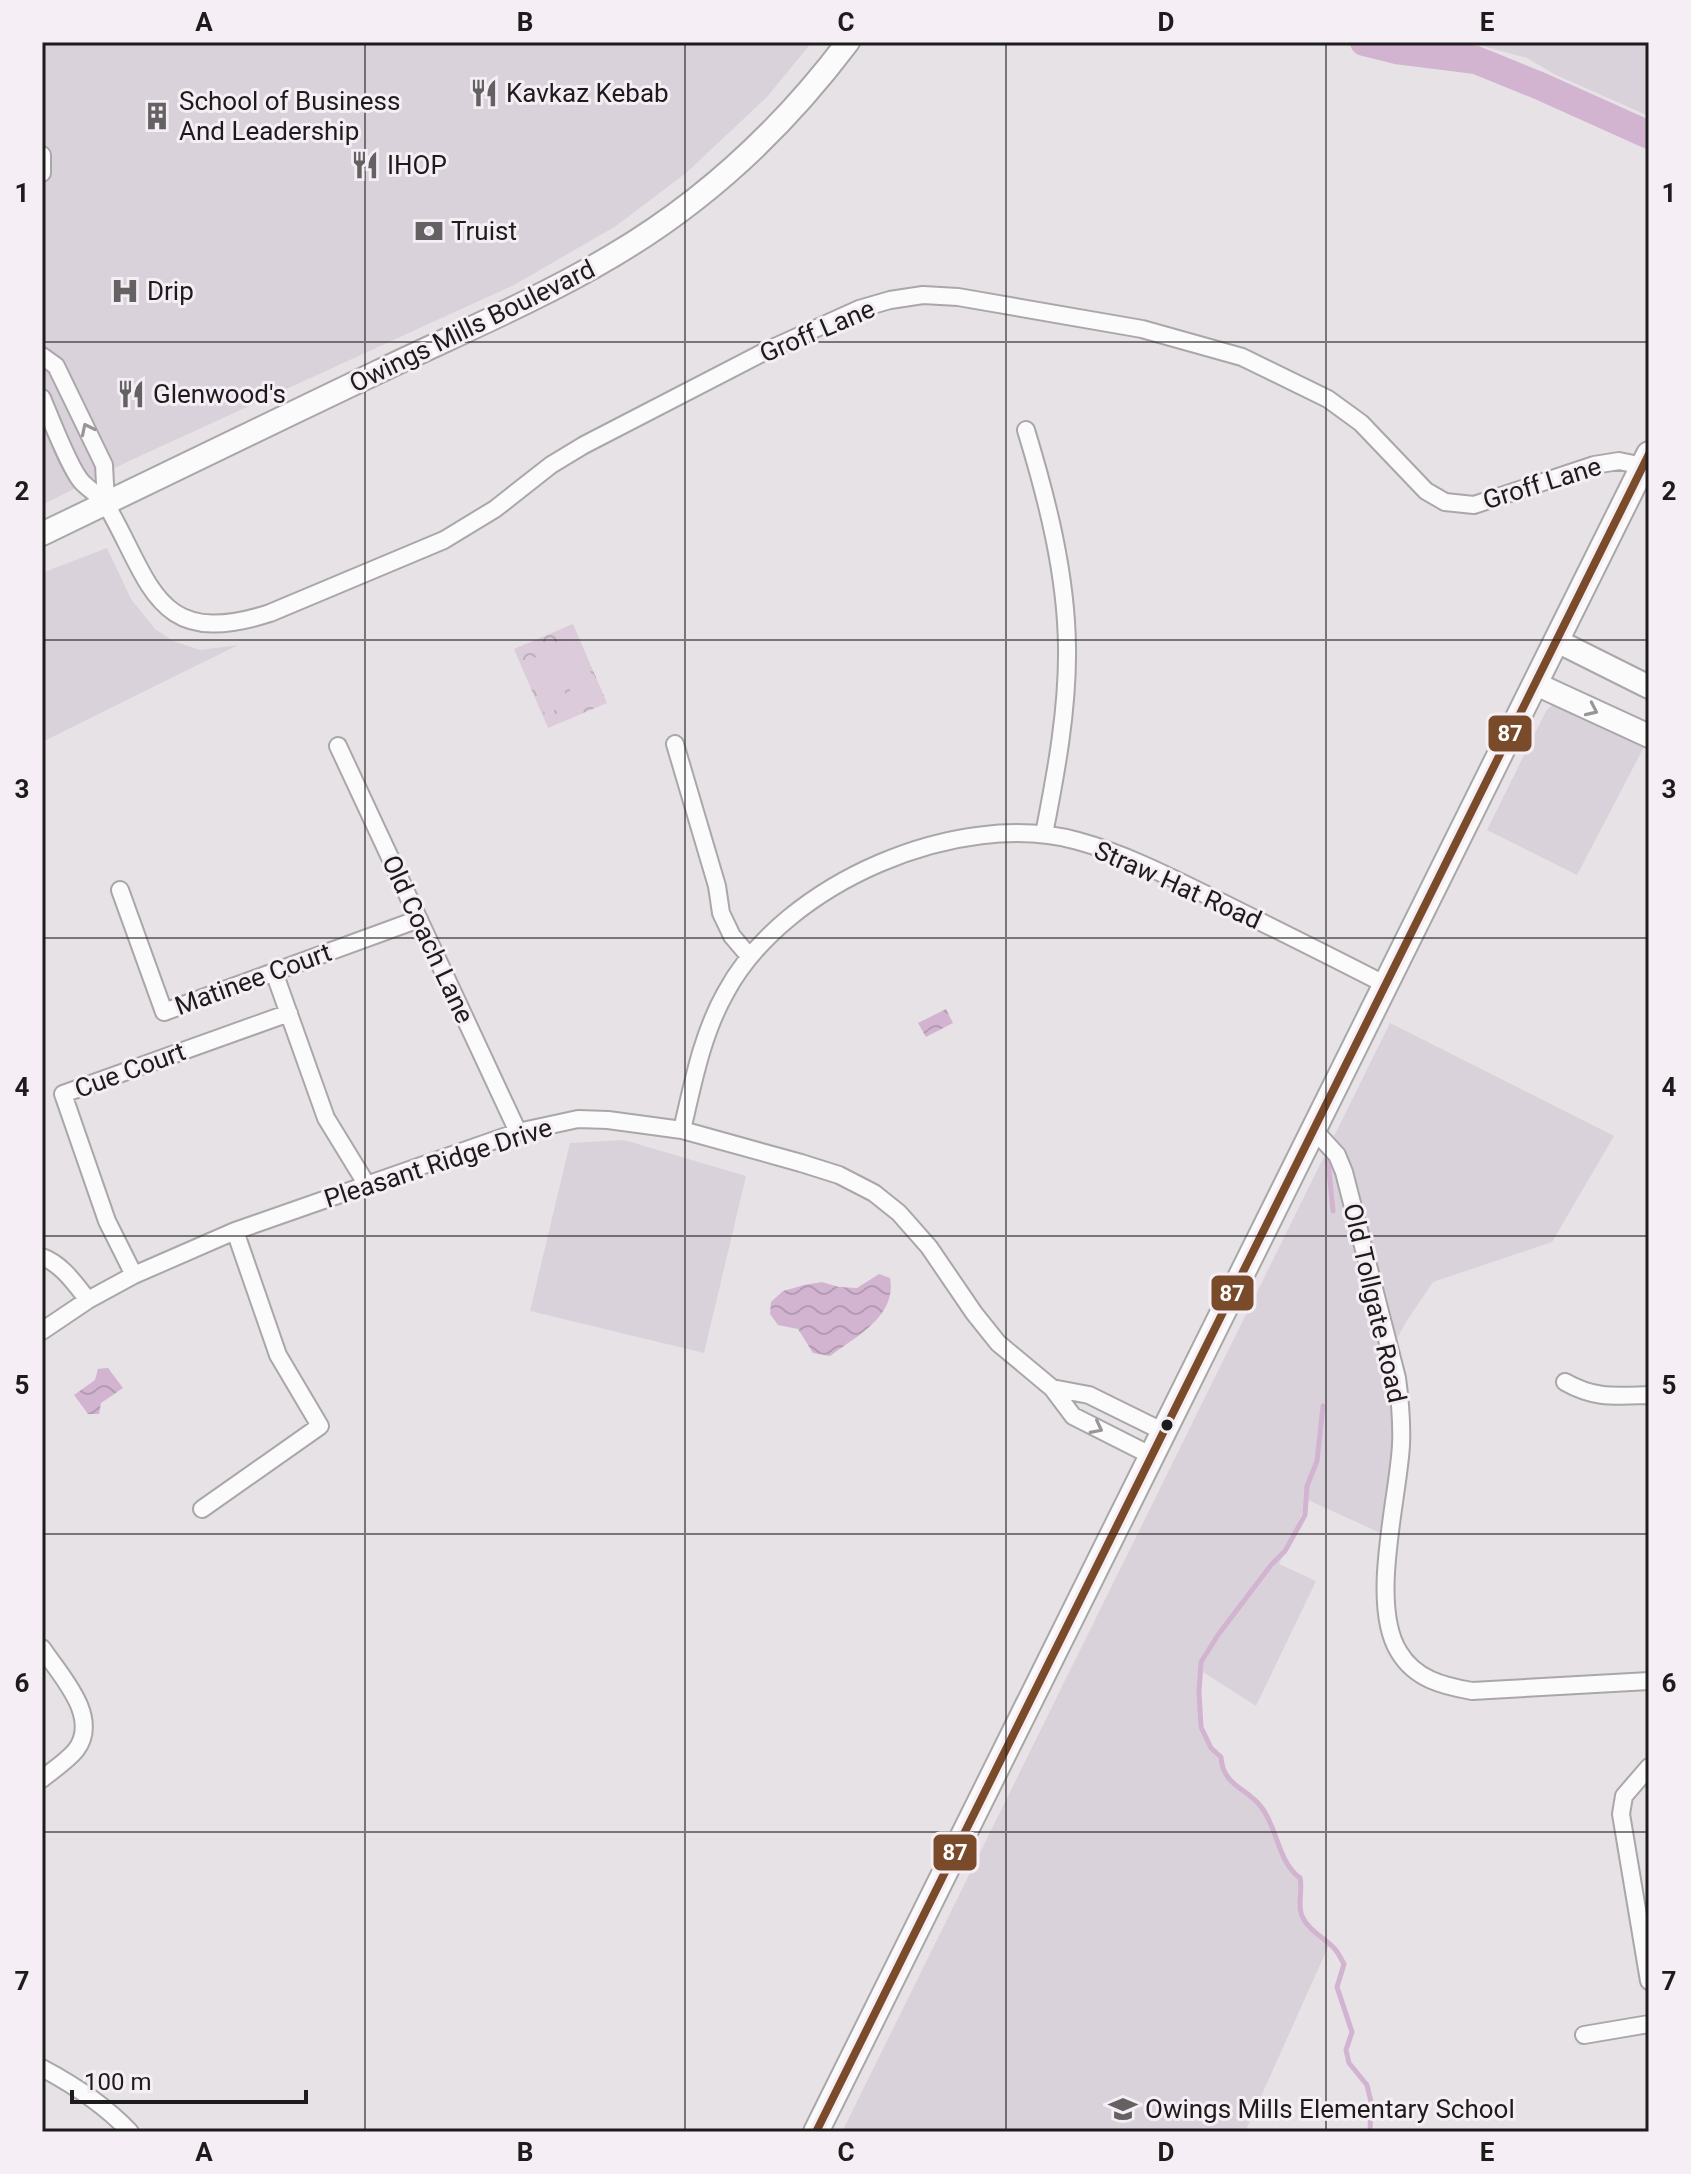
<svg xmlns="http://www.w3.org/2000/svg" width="1691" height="2174" viewBox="0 0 1691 2174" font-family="Roboto,sans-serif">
<defs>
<pattern id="park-crowns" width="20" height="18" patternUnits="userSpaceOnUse" patternTransform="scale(2)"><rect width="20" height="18" fill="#dccbda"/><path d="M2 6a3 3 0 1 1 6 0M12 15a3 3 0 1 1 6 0" fill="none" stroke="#bcaebb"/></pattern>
<pattern id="water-waves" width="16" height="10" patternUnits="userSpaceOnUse" patternTransform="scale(2)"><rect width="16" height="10" fill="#d2b4d0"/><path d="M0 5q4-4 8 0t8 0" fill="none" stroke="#b49ab2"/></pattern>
</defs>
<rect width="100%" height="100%" fill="#e6e2e6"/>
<path fill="#dad2da" d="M42,42H812L767,97L686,173L616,226L514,285L129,461L42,505Z
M1468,42H1649V116L1556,75L1527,58Z
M107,548L131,599L155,629L173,641L200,650L238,645L42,742V573Z
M1551,706H1559L1645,745L1577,875L1487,830L1546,711Z
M1390,1023L1614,1136L1552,1242L1433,1282L1406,1322L1385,1361L1391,1380L1394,1448L1385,1535L1308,1500L1279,1564L1316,1581L1256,1706L1203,1672L1200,1679L1201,1727L1211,1748L1221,1757L1222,1770L1235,1785L1257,1801L1268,1817L1285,1863L1290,1870L1300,1878L1302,1889L1299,1899L1303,1918L1329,1945L1245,2132H842Z
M624,1140L746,1176L704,1353L530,1311L570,1143Z"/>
<path fill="url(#park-crowns)" d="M573,624L607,703L548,728L514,649Z"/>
<path fill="#dccbda" d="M576,639L599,691L575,701L552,650Z
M547,652L570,704L545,714L523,663Z"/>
<path fill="url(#water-waves)" d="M946,1009L953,1023L926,1037L918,1023Z
M879,1274L890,1278C897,1316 857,1336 830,1356L813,1353L798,1329L778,1325L770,1314L771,1302L783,1291L804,1285L822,1282L839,1287L857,1288Z
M108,1368L123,1388L101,1403L99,1414H88L74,1395L95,1380L98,1369Z"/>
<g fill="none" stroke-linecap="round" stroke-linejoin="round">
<path stroke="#d2b4d0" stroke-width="5" d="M1328,1160L1333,1211
M1323,1406L1317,1461L1307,1486L1305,1515L1285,1551L1271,1565L1218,1635L1201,1662L1199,1692L1201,1727L1211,1748L1221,1757C1223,1787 1247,1787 1262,1808C1278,1830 1278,1862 1300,1878C1303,1891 1297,1903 1302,1916C1308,1930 1323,1937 1334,1948C1338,1952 1341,1959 1344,1964L1337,1987L1352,2032L1346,2050L1349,2063L1367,2085L1371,2102L1370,2132"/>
<path stroke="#d2b4d0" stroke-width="28" d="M1364,42L1396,50L1476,60L1540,86L1649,135"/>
<defs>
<path id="street" d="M42,155V173
M42,356L56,366L104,465L106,503
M42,398C50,417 69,467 81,481C89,490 101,496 107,506C152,584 156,650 270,613L444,540L495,509L551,465L584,445L768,350L859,309L890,300L923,295L958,297L1142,329L1242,357L1328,399L1361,423L1426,491L1445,502L1474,505L1594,465L1619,461L1643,466
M1026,430C1047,499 1066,573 1067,646C1068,709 1056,773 1044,834
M675,744L717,886L721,913L732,936L749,956
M338,746L518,1132
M120,890L164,1012L419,919
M274,972L326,1118L367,1185
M682,1130C693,1083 702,1034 726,992C785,883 959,808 1078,841C1129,855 1176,880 1223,903C1277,930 1332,957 1386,985
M1315,1131L1337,1155L1344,1172L1397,1378C1400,1400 1402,1422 1401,1445C1398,1500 1369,1604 1399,1652C1415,1679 1443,1686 1472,1691L1649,1681
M42,1257C62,1264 75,1284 88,1300
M134,1275L107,1221L63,1094L289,1013
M42,1331L88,1300L134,1275L235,1231L518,1132L578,1119L608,1120L682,1130L801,1163L839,1175L874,1193L899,1213L929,1247L974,1313L998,1343L1052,1388L1073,1416L1152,1456
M1565,1382C1595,1399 1615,1396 1649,1395
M1052,1388L1089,1395L1164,1432
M202,1509L320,1426L278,1355L235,1231
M42,1648C60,1675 101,1717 76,1750C67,1761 53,1770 42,1779
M1649,1767L1624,1796L1621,1814L1649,1981
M1584,2035L1649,2024
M42,2068C74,2085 105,2105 130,2132"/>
<path id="secondary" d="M42,534C154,480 267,425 380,371C457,334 538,300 612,256C704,202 784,127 848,42
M1557,641L1649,687
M1536,684L1649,736"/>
<path id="primary" d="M816,2132L1649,454"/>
</defs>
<use href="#street" stroke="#aaa7aa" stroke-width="20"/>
<use href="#secondary" stroke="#aaa7aa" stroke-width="26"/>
<use href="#primary" stroke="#aaa7aa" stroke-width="28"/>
<use href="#street" stroke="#fbfbfb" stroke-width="16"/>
<use href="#secondary" stroke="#fbfbfb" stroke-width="22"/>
<use href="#primary" stroke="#fbfbfb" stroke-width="24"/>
<defs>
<path id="bus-1" d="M816,2132L1649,454"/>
</defs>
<use href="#bus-1" stroke="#f5eef4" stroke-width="14"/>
<use href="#bus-1" stroke="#7a4b2a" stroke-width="8"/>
</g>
<defs><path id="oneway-chevron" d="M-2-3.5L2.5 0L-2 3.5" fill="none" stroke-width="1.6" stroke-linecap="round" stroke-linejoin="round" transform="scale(2)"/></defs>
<g stroke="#989697">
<use href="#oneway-chevron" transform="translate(87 429) rotate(-116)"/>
<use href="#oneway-chevron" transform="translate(1592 710) rotate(25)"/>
<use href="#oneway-chevron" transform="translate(1097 1428) rotate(27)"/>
</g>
<path fill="none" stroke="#1e1b1d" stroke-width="2" stroke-opacity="0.55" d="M365,42V2132M685,42V2132M1006,42V2132M1326,42V2132M42,342H1649M42,640H1649M42,938H1649M42,1236H1649M42,1534H1649M42,1832H1649"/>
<defs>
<symbol id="restaurant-bare" viewBox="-9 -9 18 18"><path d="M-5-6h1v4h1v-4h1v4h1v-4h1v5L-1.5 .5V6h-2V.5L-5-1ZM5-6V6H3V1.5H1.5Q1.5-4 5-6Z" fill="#646163" stroke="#f5eef4" stroke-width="2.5" paint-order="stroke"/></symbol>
<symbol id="building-bare" viewBox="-9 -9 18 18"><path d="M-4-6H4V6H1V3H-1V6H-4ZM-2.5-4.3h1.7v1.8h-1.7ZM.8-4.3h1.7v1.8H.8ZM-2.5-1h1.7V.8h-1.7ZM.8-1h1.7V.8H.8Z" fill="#646163" stroke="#f5eef4" stroke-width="2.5" paint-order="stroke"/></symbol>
<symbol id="bank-bare" viewBox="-9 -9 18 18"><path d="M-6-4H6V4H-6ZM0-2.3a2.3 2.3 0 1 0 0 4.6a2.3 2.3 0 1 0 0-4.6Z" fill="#646163" stroke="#f5eef4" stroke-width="2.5" paint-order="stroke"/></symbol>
<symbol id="hospital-bare" viewBox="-9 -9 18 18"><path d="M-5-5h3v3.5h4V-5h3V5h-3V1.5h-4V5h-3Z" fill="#646163" stroke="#f5eef4" stroke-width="2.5" paint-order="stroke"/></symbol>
<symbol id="school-bare" viewBox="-9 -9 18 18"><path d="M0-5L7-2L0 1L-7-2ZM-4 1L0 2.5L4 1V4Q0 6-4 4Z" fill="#646163" stroke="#f5eef4" stroke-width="2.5" paint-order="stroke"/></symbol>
</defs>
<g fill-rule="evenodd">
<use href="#restaurant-bare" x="464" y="73" width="40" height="40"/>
<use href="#building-bare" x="137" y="96" width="40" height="40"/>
<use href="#restaurant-bare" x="345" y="145" width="40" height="40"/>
<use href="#bank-bare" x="409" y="211" width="40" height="40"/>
<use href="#hospital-bare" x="105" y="271" width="40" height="40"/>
<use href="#restaurant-bare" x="111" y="374" width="40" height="40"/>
<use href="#school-bare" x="1103" y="2089" width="40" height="40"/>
</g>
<circle fill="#1e1b1d" stroke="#f5eef4" stroke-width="3" cx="1167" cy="1425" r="7"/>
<g text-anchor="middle" stroke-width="6" stroke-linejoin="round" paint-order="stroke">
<g font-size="26" fill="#1e1b1d" stroke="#f5eef4" text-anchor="start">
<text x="506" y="102">Kavkaz Kebab</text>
<text x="179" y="110">School of Business<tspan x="179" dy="30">And Leadership</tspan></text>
<text x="387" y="174">IHOP</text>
<text x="451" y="240">Truist</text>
<text x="147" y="300">Drip</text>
<text x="153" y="403">Glenwood's</text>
<text x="1145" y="2118">Owings Mills Elementary School</text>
</g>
<g font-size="26" fill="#1e1b1d" stroke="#f5eef4">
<text transform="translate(472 326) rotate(-26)" y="9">Owings Mills Boulevard</text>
<text transform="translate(817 331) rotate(-23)" y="9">Groff Lane</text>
<text transform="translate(1542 483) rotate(-17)" y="9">Groff Lane</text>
<text transform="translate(1178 885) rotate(24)" y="9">Straw Hat Road</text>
<text transform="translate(428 939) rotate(65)" y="9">Old Coach Lane</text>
<text transform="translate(253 979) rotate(-20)" y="9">Matinee Court</text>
<text transform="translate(130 1070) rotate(-20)" y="9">Cue Court</text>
<text transform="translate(438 1163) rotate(-18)" y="9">Pleasant Ridge Drive</text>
<text transform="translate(1375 1303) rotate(77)" y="9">Old Tollgate Road</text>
</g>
</g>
<g stroke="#f5eef4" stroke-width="3">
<rect x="1487" y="714" width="46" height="39" rx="8" fill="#7a4b2a"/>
<rect x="1210" y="1274" width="45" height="38" rx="8" fill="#7a4b2a"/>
<rect x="932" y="1833" width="46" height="39" rx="8" fill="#7a4b2a"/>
</g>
<g font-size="22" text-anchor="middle" font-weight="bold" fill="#fff">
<text x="1510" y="741">87</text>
<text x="1232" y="1301">87</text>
<text x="955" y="1860">87</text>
</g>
<rect width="1691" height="2174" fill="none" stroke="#f5eef4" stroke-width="88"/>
<path d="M72 2090v12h234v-12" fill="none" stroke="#1e1b1d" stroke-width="4"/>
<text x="84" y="2090" font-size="24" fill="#1e1b1d" stroke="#f5eef4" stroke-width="6" paint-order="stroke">100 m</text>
<rect x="44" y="44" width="1603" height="2086" fill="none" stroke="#1e1b1d" stroke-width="3"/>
<g font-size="26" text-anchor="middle" font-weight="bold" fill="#1e1b1d">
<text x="204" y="31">A</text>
<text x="525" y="31">B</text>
<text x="846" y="31">C</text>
<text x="1166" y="31">D</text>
<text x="1487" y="31">E</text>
<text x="22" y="202">1</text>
<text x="1669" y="202">1</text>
<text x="22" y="500">2</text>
<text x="1669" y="500">2</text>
<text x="22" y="798">3</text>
<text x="1669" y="798">3</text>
<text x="22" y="1096">4</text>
<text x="1669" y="1096">4</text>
<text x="22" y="1394">5</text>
<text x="1669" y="1394">5</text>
<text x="22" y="1692">6</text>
<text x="1669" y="1692">6</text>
<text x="22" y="1990">7</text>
<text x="1669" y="1990">7</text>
<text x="204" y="2161">A</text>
<text x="525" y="2161">B</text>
<text x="846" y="2161">C</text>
<text x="1166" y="2161">D</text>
<text x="1487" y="2161">E</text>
</g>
</svg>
